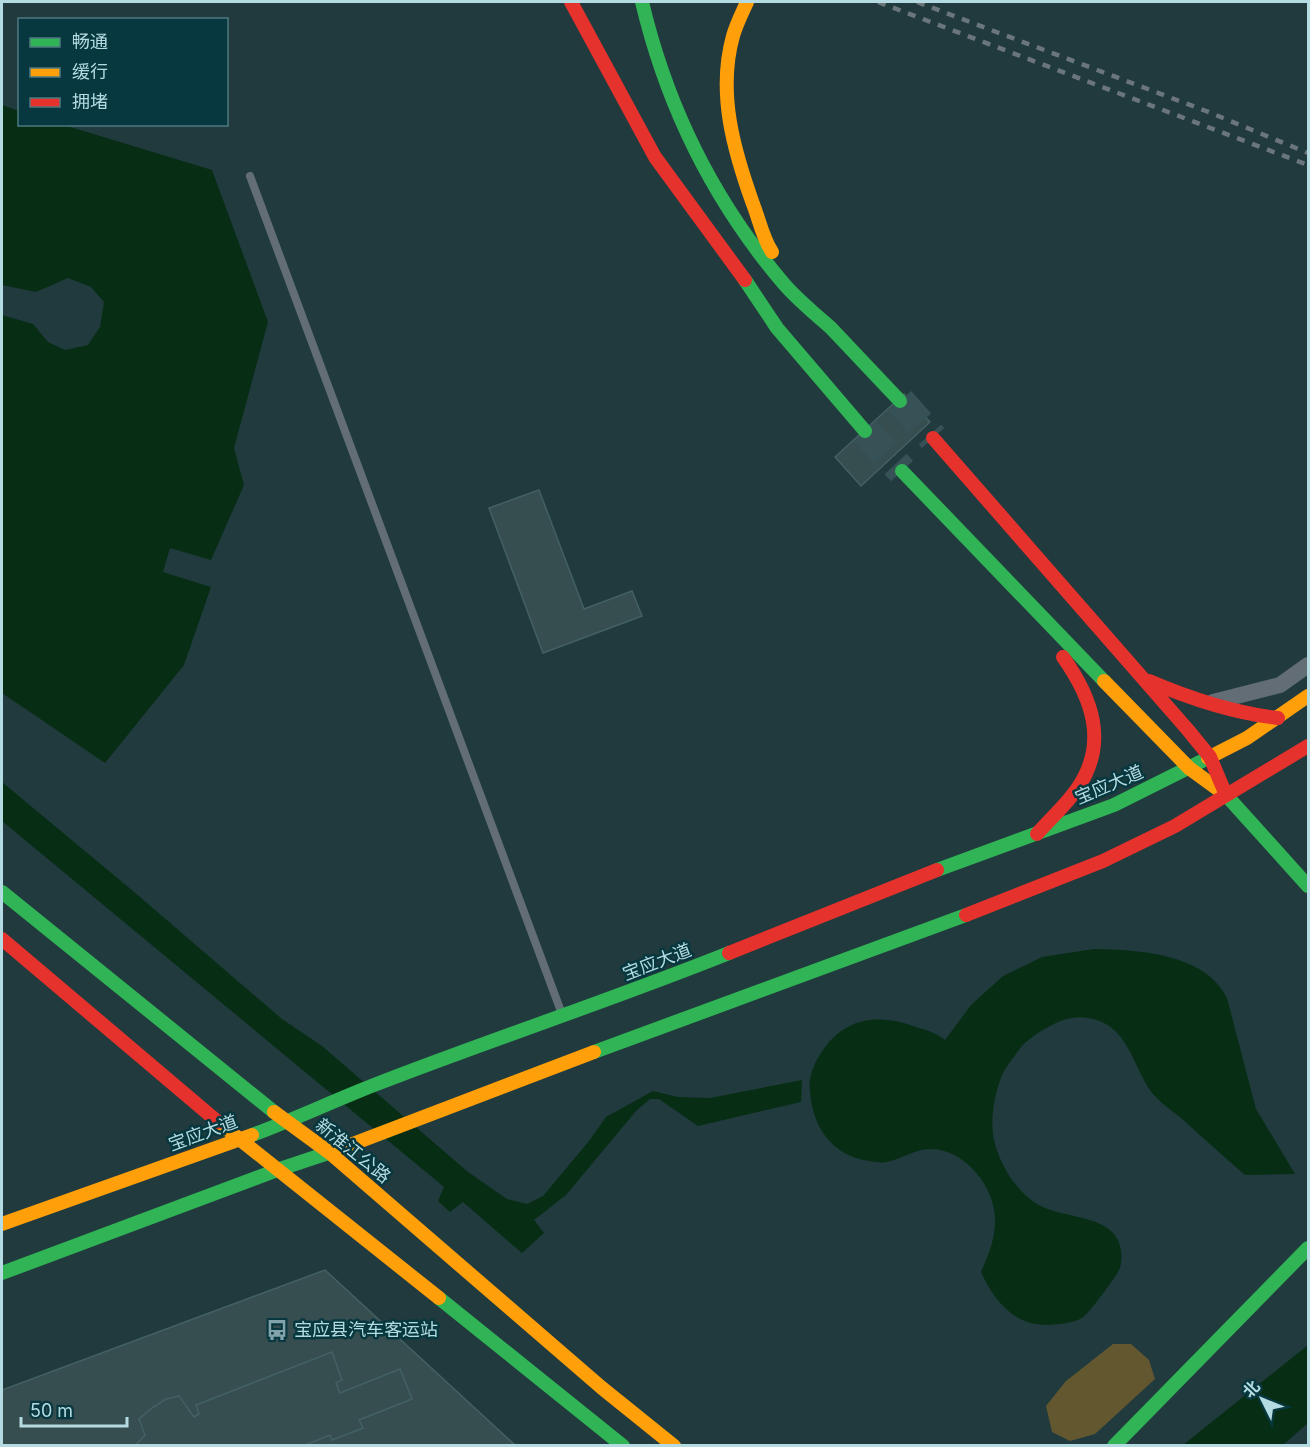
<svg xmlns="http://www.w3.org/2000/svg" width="1310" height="1447" viewBox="0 0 1310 1447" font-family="Inter,'Noto Sans SC',sans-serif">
<rect width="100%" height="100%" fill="#213a3e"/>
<path fill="#62572f" d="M1113,1344H1131L1149,1360L1155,1379L1095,1434L1070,1441L1052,1432L1046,1406L1066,1381Z"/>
<path fill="#072e15" d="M2,105L19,111L20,124L64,125L212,170L268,322L234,448L244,485L211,560L170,548L163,572L211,587L184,665L105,763L2,693V315L33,324L48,342L65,350L88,345L100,327L104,302L91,287L68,278L36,292L2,285Z
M2,782L133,891L282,1019L322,1046L468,1172L507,1199L527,1204L543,1196L589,1141L606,1117L653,1091L678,1097L710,1098L802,1080L801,1102L698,1126L659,1099H650L636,1111L566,1195L534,1220L544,1233L522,1253L463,1202L450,1212L438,1201L444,1187L2,821Z
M1094,949C1138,950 1205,953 1227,998L1256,1109L1295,1174L1245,1175C1223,1156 1202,1137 1181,1118C1172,1111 1161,1103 1153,1094C1133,1069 1130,1028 1093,1019C1081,1016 1070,1017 1058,1022C1045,1028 1026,1039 1018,1051C1013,1059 1004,1068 1001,1078C994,1096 990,1120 994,1140C1000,1166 1018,1195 1043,1207C1068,1219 1116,1215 1121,1250C1122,1257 1122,1265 1118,1272C1114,1279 1088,1315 1082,1318C1071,1324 1059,1324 1047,1325C1014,1326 993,1299 981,1272C988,1256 994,1242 995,1224C997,1190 967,1149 930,1149C916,1149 901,1159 887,1162C881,1163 875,1162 869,1161C832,1156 812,1126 810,1091C808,1078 814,1063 821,1053C844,1017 878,1013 916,1027C927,1030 936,1033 945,1040L971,1005L1003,976L1042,957Z
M1308,1345V1423L1283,1445H1183Z"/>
<path fill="#364e50" stroke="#436162" stroke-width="1.5" d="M904,394L930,422L861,486L835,457Z
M539,490L584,609L632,591L642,616L543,653L489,508Z
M325,1270L516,1446H2V1390Z
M332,1352L342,1380L336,1383L340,1393L400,1369L412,1399L359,1420L363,1428L332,1440L330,1435L303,1446H135L145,1435L139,1419L152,1408L166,1399L179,1396L194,1417L199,1414L196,1405Z"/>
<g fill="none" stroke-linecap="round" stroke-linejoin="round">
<path stroke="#375257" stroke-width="30" stroke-dasharray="30 15" stroke-linecap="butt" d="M900,401L933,438
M865,431L902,471"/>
<path stroke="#626d75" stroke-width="8" d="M250,176L562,1014"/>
<path stroke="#626d75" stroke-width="16" d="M1213,702L1280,685L1308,665"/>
<path stroke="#30b455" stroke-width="14" d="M642,2C667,107 714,202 784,284C798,300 815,314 831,328C854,352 877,377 900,401
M745,280L777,328L865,431
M902,471L1104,681
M1226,795L1308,886
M937,870L1114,805L1208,758
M2,892L274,1112
M594,1052L966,915
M252,1135C293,1120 333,1101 374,1085C492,1039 612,1000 729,953
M2,1273L280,1169L337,1150
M439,1298L623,1446
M1114,1446L1308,1248"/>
<path stroke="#ff9f0a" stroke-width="14" d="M747,2C742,13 736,25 733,36C717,93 734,151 753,204C759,219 763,239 772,252
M1104,681L1189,768L1226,795
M1208,758L1247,738L1308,696
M274,1112L330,1153L602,1388L674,1446
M218,1122L439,1298
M337,1150L594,1052
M2,1224L252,1135"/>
<path stroke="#e5322d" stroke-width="14" d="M571,2L655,157L745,280
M933,438L1188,730L1210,757L1226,795
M1149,681C1191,699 1233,713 1278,718
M1037,834C1050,819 1066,805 1077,789C1109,743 1092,698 1063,657
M966,915L1103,861L1175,826L1308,746
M2,939L218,1122
M729,953L937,870"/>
<path stroke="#6b767c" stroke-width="4.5" stroke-dasharray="8 8" stroke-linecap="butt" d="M878,2L1308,165
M917,2L1206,111L1308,153"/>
</g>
<defs>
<symbol id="bus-bare" viewBox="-9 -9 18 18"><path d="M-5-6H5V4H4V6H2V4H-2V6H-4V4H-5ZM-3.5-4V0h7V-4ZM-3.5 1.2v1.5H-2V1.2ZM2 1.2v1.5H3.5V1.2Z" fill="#81a3a9" stroke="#08383f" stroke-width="2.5" paint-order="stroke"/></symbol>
</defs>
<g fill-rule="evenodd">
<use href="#bus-bare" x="262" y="1315" width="30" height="30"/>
</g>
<g text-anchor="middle" stroke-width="5" stroke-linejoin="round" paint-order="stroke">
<g font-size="18" fill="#b4dbe2" stroke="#08383f">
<text transform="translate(1109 785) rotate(-23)" y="6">宝应大道</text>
<text transform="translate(657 962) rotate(-21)" y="6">宝应大道</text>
<text transform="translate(203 1133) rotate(-20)" y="6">宝应大道</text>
<text transform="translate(353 1151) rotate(39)" y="6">新淮江公路</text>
</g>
<g font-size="18" fill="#b4dbe2" stroke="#08383f" text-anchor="start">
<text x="294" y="1336">宝应县汽车客运站</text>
</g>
</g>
<rect width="1310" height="1447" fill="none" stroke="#b4dbe2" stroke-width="6"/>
<rect x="18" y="18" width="210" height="108" fill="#08383f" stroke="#4d7980" stroke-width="1.5"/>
<rect x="30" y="38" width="30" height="9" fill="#30b455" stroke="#4d7980" stroke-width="1.5"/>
<text x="72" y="48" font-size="18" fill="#b4dbe2">畅通</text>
<rect x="30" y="68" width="30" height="9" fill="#ff9f0a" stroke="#4d7980" stroke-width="1.5"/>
<text x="72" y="78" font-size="18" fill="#b4dbe2">缓行</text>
<rect x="30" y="98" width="30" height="9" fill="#e5322d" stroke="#4d7980" stroke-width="1.5"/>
<text x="72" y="108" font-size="18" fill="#b4dbe2">拥堵</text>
<g transform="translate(1262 1399) rotate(313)" stroke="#08383f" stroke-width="4.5" paint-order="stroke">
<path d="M0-4.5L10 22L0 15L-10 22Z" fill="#b4dbe2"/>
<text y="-9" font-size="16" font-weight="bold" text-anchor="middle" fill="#b4dbe2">北</text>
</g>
<path d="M21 1417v9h106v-9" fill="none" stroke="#b4dbe2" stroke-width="3"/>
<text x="30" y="1417" font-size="18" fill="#b4dbe2" stroke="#08383f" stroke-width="4.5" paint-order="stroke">50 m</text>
</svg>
